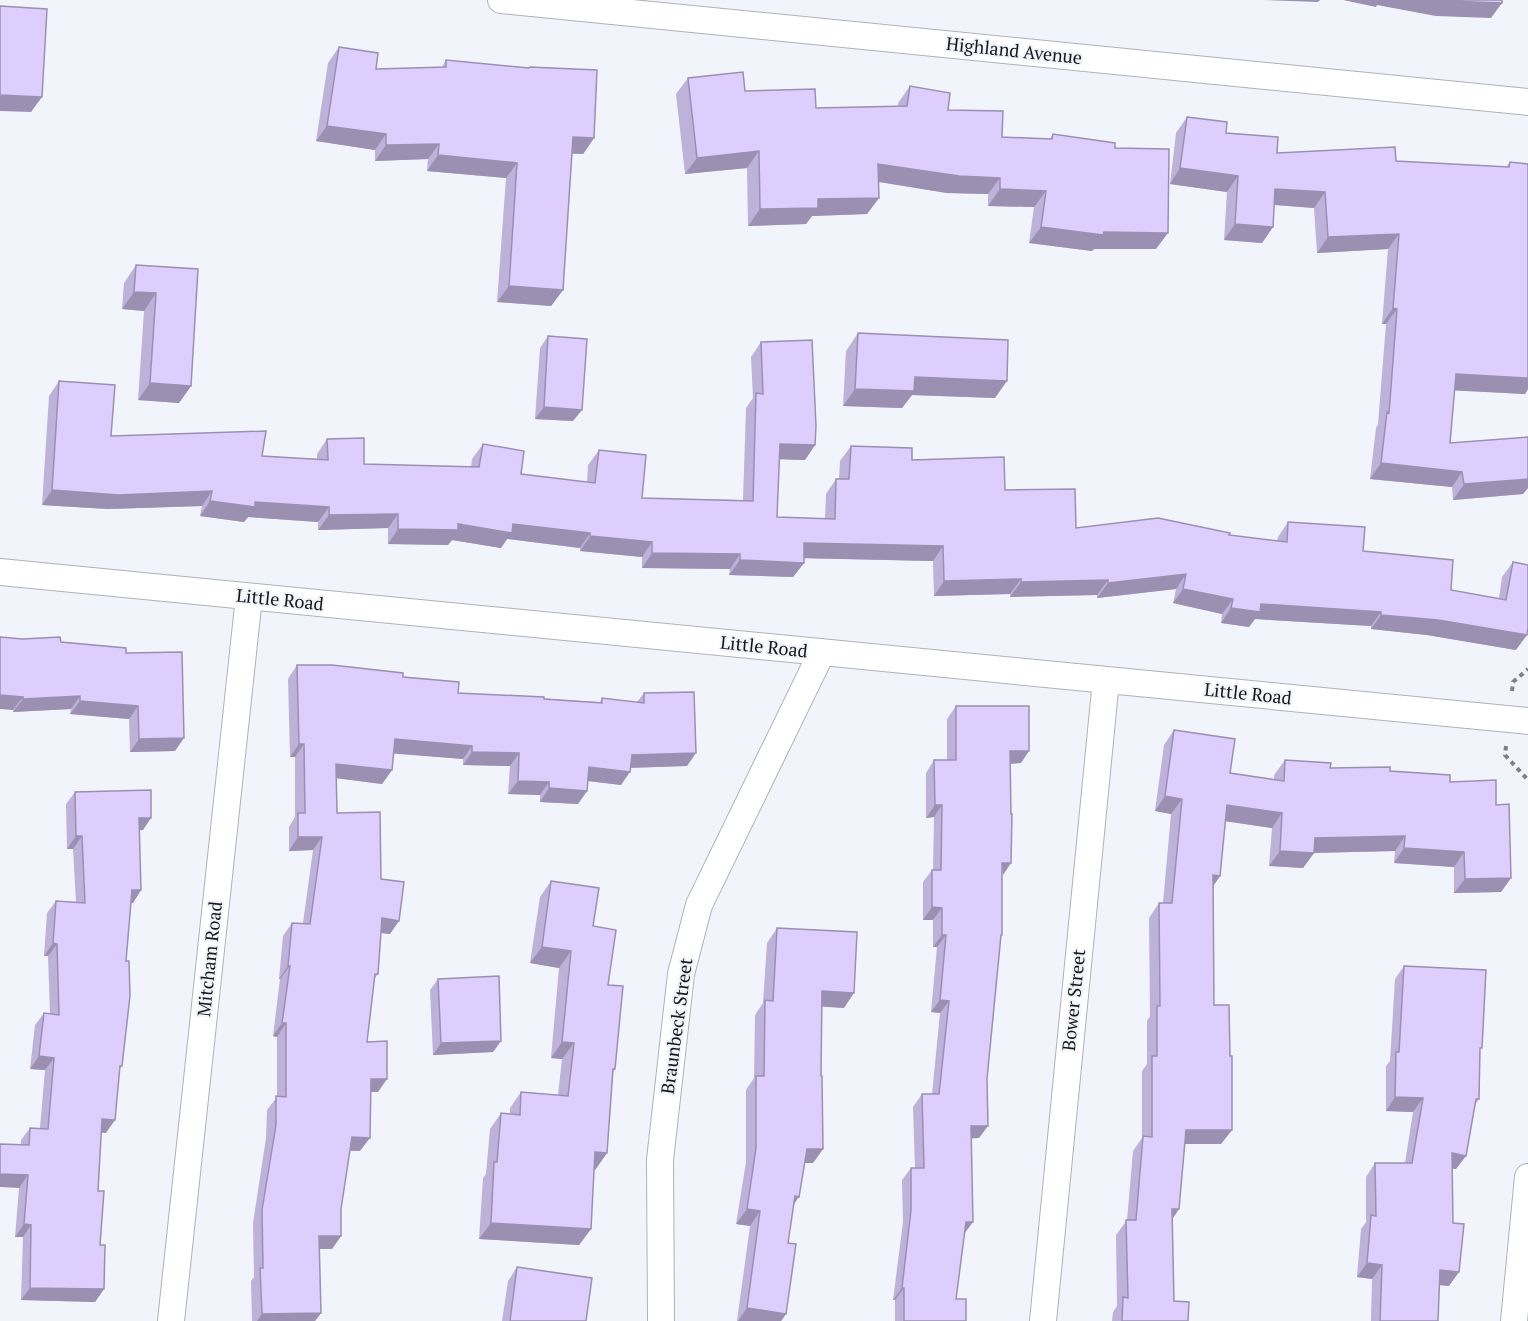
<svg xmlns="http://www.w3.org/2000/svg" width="1528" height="1321" viewBox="0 0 1528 1321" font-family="'PT Serif',serif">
<rect width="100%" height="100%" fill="#f1f5fb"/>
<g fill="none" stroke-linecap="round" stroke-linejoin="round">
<defs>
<path id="minor" d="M501,0L1528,102
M0,572L1528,721
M171,1321L249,597
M661,1321L660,1160L681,974L699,905L822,652
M1043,1321L1106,680
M1514,1321L1528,1177"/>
</defs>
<use href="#minor" stroke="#aeb2b7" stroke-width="28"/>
<path stroke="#7e8084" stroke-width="4" stroke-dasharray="4.5 4.5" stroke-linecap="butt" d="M1512,691L1513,682L1528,669
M1506,746L1505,755L1528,780"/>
<use href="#minor" stroke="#fff" stroke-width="26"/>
</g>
<path fill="#beb1da" d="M339,47L376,69L442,67L446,60L529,68L530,67L594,138L583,154H572L563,290L551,306L497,302L506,178L427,171L428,159L375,161V150L316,141L328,63Z
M688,78L816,108L898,106V103L910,86L948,110L1002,137L1050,139L1053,134L1115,148L1156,249H1094L1092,251L1029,243L1034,207L988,206V194L947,193L879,182V198L867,214L812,216L806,224L748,226L747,168L685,174L676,94Z
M1187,117L1277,153L1396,161L1506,167L1510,162L1528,164V389L1525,394L1454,390L1450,443L1528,437V488L1523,494L1453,500L1452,487L1370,479L1376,428L1378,424L1386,324H1382L1388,249L1317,253L1314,208L1274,205L1273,227L1262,243L1224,240L1227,192L1170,184L1176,133Z
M136,265L198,269L191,386L179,403L138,400L144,311L122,309L124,283Z
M858,333L995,398L912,395L902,408L843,406L846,351Z
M548,336L573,421L535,419L540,348Z
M761,342L815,445L805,460L779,459L777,517L825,519L826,494L836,479H839L840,461L851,446L912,460L1005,490L1076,528L1229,535L1277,541L1278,537L1288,522L1363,551L1451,590L1499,598L1502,577L1513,562L1516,650L1427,635L1371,629V626L1255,619L1249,627L1221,623L1222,614L1173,603L1176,589L1097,598V595L1010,597V594L934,596L933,561L804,558V563L793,577L729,575L730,569L642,568V557L580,551V548L507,539L501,548L452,540L448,545L388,544V528L318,530V522L248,517L244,522L200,516L202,506L108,509L42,505L49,396L59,381L111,436L262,456L317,459V454L327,439L364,464L471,467L472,459L483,444L521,474L587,482L588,465L599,450L642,498L743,500L746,408L753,398L751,357Z
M61,642L126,653L175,751L130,752L129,719L70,714L71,709L13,712V710Z
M297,665L403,677L458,693L600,702L602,698L637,702L644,693L687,766L630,768L621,785L588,781L587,791L578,804L540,802V795L508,794L510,766L463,765V759L394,753L392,770L382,784L337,778V813L381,879L390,934L381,933L378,974L374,979L367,1042L378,1092H370L360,1151H350L341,1209V1236L332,1249H319L321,1313L315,1321H252L251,1281L254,1277L253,1223L266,1138L267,1110L277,1097V1037L273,1036L280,979H279L283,936L292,923H303L313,850L289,851V827L295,817V757H290L288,679Z
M956,706L1021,763L1010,764L1002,875V935L1000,938L979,1138H971L964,1234L956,1299L966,1321H895V1300H893L903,1222L902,1180L911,1168H915L913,1107L922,1094H932L940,1013L931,1012L937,947H933V920H923V882L932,870H933L934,817L926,818V773L934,760H947V719Z
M1174,730L1230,773L1274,779V775L1285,760L1330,768L1390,771L1450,782L1496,805L1511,878L1501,892L1454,893V867L1394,863L1395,851L1314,853L1303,868L1269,866L1272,828L1225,821L1220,876L1213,886L1214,1005L1232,1130L1221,1144H1185L1172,1220L1174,1301L1188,1321H1112L1113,1312L1117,1306L1116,1235L1127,1220L1133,1151L1142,1138V1071L1147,1064V1021L1150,1016L1149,918L1159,903H1163L1171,814L1155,811L1164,745Z
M75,792L143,830H139L141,890L133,903H131L126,961L122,1066L119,1070L106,1133L101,1132L98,1191L100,1245L104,1289L95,1302L21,1300L23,1237H15L19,1188L21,1140L30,1128H40L45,1070L30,1069L35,1025L44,1013L50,1014L48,956H44L47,913L56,901L76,902L73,849H67L66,804Z
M551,881L593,926L608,985L615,1069L613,1073L607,1153L595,1170L594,1169L591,1229L579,1245L479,1239L483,1178L486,1174L490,1129L501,1113L510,1114V1108L521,1092L558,1095L562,1059L551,1058L559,968L530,963L540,897Z
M777,928L844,1008L821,1006V1076L823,1149L813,1163H805L794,1204L788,1243L786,1314L781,1321H737L750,1226L736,1224L746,1162V1090L754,1078L755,1015L763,1003L767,943Z
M1404,966L1480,1050L1479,1099L1475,1105L1456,1169H1453L1449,1286L1439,1285L1438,1321H1371L1372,1279L1357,1277L1361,1229L1366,1222V1177L1375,1163H1405L1413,1112L1386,1111V1066L1390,1061L1395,979Z
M438,979L501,1041L493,1052L433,1055L430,990Z
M517,1267L586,1321H502L508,1281Z"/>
<path fill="#9b90b1" d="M1263,0H1320L1318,2Z
M1343,0H1440L1502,3L1491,18L1436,16L1377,5L1376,7Z
M0,95L42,97L31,112L0,111Z
M327,126L386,134L375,150L316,141Z
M573,137L594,138L583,154L562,153Z
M439,144L428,159L375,161L386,145Z
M759,151L747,168L685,174L697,158Z
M438,155L517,163L506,178L427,171Z
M878,164L1000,178L988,194L947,193L867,180Z
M1180,168L1238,176L1227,192L1170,184Z
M1000,189L1046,191L1034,207L988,206Z
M1275,189L1325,192L1314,208L1264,204Z
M879,198L867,214L812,216L806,224L748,226L760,209L818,199Z
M1235,224L1273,227L1262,243L1224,240Z
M1041,227L1104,232L1168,233L1156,249H1094L1092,251L1029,243Z
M1399,234L1388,249L1317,253L1328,237Z
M509,286L563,290L551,306L497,302Z
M134,292L156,293L144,311L122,309Z
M1393,308L1397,309L1386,324H1382Z
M1456,374L1528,378V389L1525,394L1445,390Z
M915,377L1007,381L995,398L912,395L902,408L843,406L855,389Z
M150,383L191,386L179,403L138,400Z
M544,407L582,410L573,421L535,419Z
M780,444L815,445L805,460L770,459Z
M1381,463L1462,472L1452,487L1370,479Z
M1528,479V488L1523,494L1453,500L1464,484Z
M52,490L212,491L202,506L108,509L42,505Z
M210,501L255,502L329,507L318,522L248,517L244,522L200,516Z
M398,514L388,528L318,530L329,515Z
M458,524H513L590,533L580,548L507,539L501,548L452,540L448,545L388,544L398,529Z
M590,536L652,542L642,557L580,551Z
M804,543L943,546L933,561L794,558Z
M652,553L740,554L730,569L642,568Z
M740,560L804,563L793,577L729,575Z
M1186,574L1176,589L1097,598L1108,583Z
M1021,579L1010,594L934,596L944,581Z
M1108,580L1097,595L1010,597L1021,582Z
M1183,589L1233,599L1222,614L1173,603Z
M1261,604L1381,612L1371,626L1255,619L1249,627L1221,623L1231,608Z
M1381,615L1438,620L1527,635L1516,650L1427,635L1371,629Z
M0,695L23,697L13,710L0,709Z
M80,696L71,709L13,712L23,699Z
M80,701L138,706L129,719L70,714Z
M184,738L175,751L130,752L139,739Z
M395,739L472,746L463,759L386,753Z
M299,744H304L295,757H290Z
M1010,751H1029L1021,763L1001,764Z
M472,752L519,753L510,766L463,765Z
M696,753L687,766L623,768L632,755Z
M336,764L392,770L382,784L327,777Z
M589,767L630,772L621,785L580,780Z
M518,781L549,782L540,795L508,794Z
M549,788L587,791L578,804L540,802Z
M1165,796L1182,799L1171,814L1155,811Z
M935,805H942L934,817L926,818Z
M1227,805L1282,813L1272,828L1217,820Z
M139,818H151L143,830L130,831Z
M76,836H82L73,849H67Z
M1405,836L1395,851L1307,853H1314L1303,868L1269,866L1280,851L1315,838Z
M298,837H322L313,850L289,851Z
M1404,848L1464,852L1454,867L1394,863Z
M1002,863H1011L1003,875Z
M1213,875L1220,876L1210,891Z
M1511,878L1501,892L1454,893L1465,879Z
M132,890H141L133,903H123Z
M932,907L942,908L933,920H923Z
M382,918L399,921L390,934L373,932Z
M942,935H946L937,947H933Z
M53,943L57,944L48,956H44Z
M542,947L571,951L559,968L530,963Z
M288,966H290L280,979H279Z
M822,991L854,993L844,1008L812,1006Z
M940,1000L949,1001L940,1013L931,1012Z
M282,1023H286L277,1037L273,1036Z
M501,1041L493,1052L433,1055L441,1043Z
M562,1042L574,1043L562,1059L551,1058Z
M39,1056L54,1058L45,1070L30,1069Z
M371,1079H387L378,1092H361Z
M1395,1097L1423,1098L1413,1112L1386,1111Z
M102,1119L115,1120L106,1133L93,1132Z
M971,1126H988L979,1138L963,1139Z
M1186,1130H1232L1221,1144H1176Z
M352,1137L370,1138L360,1151L343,1150Z
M807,1149H823L813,1163H797Z
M595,1152L607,1153L595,1170L584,1169Z
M1452,1153L1466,1156L1456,1169L1443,1167Z
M0,1174L28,1175L19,1188L0,1187Z
M795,1196L799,1197L789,1211Z
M747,1209L760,1211L750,1226L736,1224Z
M1172,1209H1179L1169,1224Z
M966,1222H973L964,1234Z
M491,1223L591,1229L579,1245L479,1239Z
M24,1224L31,1225L23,1237H15Z
M319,1236H341L332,1249H309Z
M1367,1263L1382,1265L1372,1279L1357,1277Z
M1440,1270L1459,1272L1449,1286L1430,1284Z
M30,1288L104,1289L95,1302L21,1300Z
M902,1288H904L895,1300H893Z
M747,1308L786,1314L781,1321H738Z
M321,1313L315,1321H257L262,1314Z"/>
<path fill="#ddcefd" stroke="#9b90b1" stroke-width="1.5" d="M1440,0H1502V3L1446,1Z
M0,6L47,9L42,97L0,95Z
M339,47L378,53L376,69L446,67V60L529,68L530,67L597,70L594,138L573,137L563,290L509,286L517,163L438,155L439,144L386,145V134L327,126Z
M743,72L745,91L815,89L816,108L907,106L910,86L950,93L948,110L1003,111L1002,137L1052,139L1053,134L1115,143V148L1169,149L1168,233L1104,232L1103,235L1041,227L1046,191L1000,189V178L959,176L878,164L879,198L818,199V208L760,209L759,151L697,158L688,78Z
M1187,117L1227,122L1226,133L1278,137L1277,153L1395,147L1396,161L1509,167L1510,162L1528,164V378L1456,374L1450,443L1528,437V479L1464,484L1462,472L1381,463L1387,412L1389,413L1397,309L1393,308L1399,234L1328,237L1325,192L1275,189L1273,227L1235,224L1238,176L1180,168Z
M136,265L198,269L191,386L150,383L156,293L134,292Z
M858,333L1008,340L1007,381L915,377L914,391L855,389Z
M548,336L587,339L582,410L544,407Z
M812,340L816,426L815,445L780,444L777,517L835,519L836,479H849L851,446L912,448V460L1004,457L1005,490L1075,489L1076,528L1158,518L1230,533L1229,535L1287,542L1288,522L1365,527L1363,551L1453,560L1451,590L1506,600L1513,562L1528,565V627L1527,635L1438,620L1381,615V612L1261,604L1260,612L1231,608L1233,599L1183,589L1186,574L1108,583V580L1021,582V579L944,581L943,546L804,543V563L740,560V554L652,553V542L590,536V533L513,524L512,533L458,524V530L398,529V514L329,515V507L255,502V507L210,501L212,491L118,495L52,490L59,381L115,385L111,436L266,431L262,456L328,460L327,439L364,438V464L479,467L483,444L524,451L521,474L595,483L599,450L646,455L642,498L753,501L756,393L763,394L761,342Z
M0,637L22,639L60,637L61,642L126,648V653L182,652L184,738L139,739L138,706L80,701V696L23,699V697L0,695Z
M297,665H332L403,673V677L459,682L458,693L544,697V699L602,703V698L644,703V693L694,692L696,753L632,755L630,772L589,767L587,791L549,788V782L518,781L519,753L472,752V746L395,739L392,770L336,764L337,813L380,812L381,879L404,882L399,921L382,918L378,974H375L367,1042L387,1041V1079H371L370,1138L352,1137L341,1209V1236H319L321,1313L262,1314L260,1268H263L262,1210L276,1125V1096L286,1097V1023H282L290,966H288L292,923L310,924L322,837H298V813H305L304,744H299Z
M956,706H1029V751H1010L1011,814H1012L1011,863H1002V935H1001L987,1079L988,1126H971L973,1222H966L956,1299H966V1321H904V1288H902L911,1210V1168H924L922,1094H939L949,1001L940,1000L946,935H942V908L932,907V870H941L942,805H935L934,760H956Z
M1174,730L1235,739L1230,773L1284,781L1285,760L1331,763L1330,768L1390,767V771L1450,775V782L1496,780V805L1509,804L1511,878L1465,879L1464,852L1404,848L1405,836L1315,838L1314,853L1280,851L1282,813L1227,805L1220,876L1213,875L1214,1005H1229L1230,1056H1232V1130H1186L1179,1209H1172L1174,1301L1189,1302L1188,1321H1122L1123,1297L1128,1298L1126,1220H1136L1143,1136L1152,1137V1056H1157V1006H1160L1159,903H1172L1182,799L1165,796Z
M151,790V818H139L141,890H132L126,961H129L130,996L122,1066H120L115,1120L102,1119L98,1191H104L100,1245H105L104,1289L30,1288L31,1225L24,1224L28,1175L0,1174V1144L29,1145L30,1128L48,1129L54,1058L39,1056L44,1013L59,1015L57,944L53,943L56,901L85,903L82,836H76L75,792Z
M551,881L599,888L593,926L616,930L608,985L623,986L615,1069H613L607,1153L595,1152L591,1229L491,1223L494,1162H497L501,1113L520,1115L521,1092L568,1096L574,1043L562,1042L571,951L542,947Z
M777,928L857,932L854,993L822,991L821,1076H822L823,1149H807L799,1197L795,1196L788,1243L796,1244L786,1314L747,1308L760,1211L747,1209L756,1148V1076H764L765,1000L773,1001Z
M1404,966L1486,970L1482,1048H1480L1479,1099H1476L1466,1156L1452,1153L1453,1223L1464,1224L1459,1272L1440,1270L1438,1321H1380L1382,1265L1367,1263L1371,1215L1376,1216L1375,1163H1412L1423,1098L1395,1097L1396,1052H1399Z
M499,976L501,1041L441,1043L438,979Z
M517,1267L592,1278L586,1321H510Z"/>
<g text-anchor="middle" stroke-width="4.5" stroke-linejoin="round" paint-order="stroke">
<g font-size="18" fill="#161719" stroke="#f1f5fb">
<text transform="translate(1014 51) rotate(6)" y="6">Highland Avenue</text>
<text transform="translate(280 600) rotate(6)" y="6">Little Road</text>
<text transform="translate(764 647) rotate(6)" y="6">Little Road</text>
<text transform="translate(1248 694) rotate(6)" y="6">Little Road</text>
<text transform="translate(210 959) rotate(-84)" y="6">Mitcham Road</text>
<text transform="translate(1074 1000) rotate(-84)" y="6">Bower Street</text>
<text transform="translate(677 1026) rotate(-82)" y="6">Braunbeck Street</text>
</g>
</g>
</svg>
